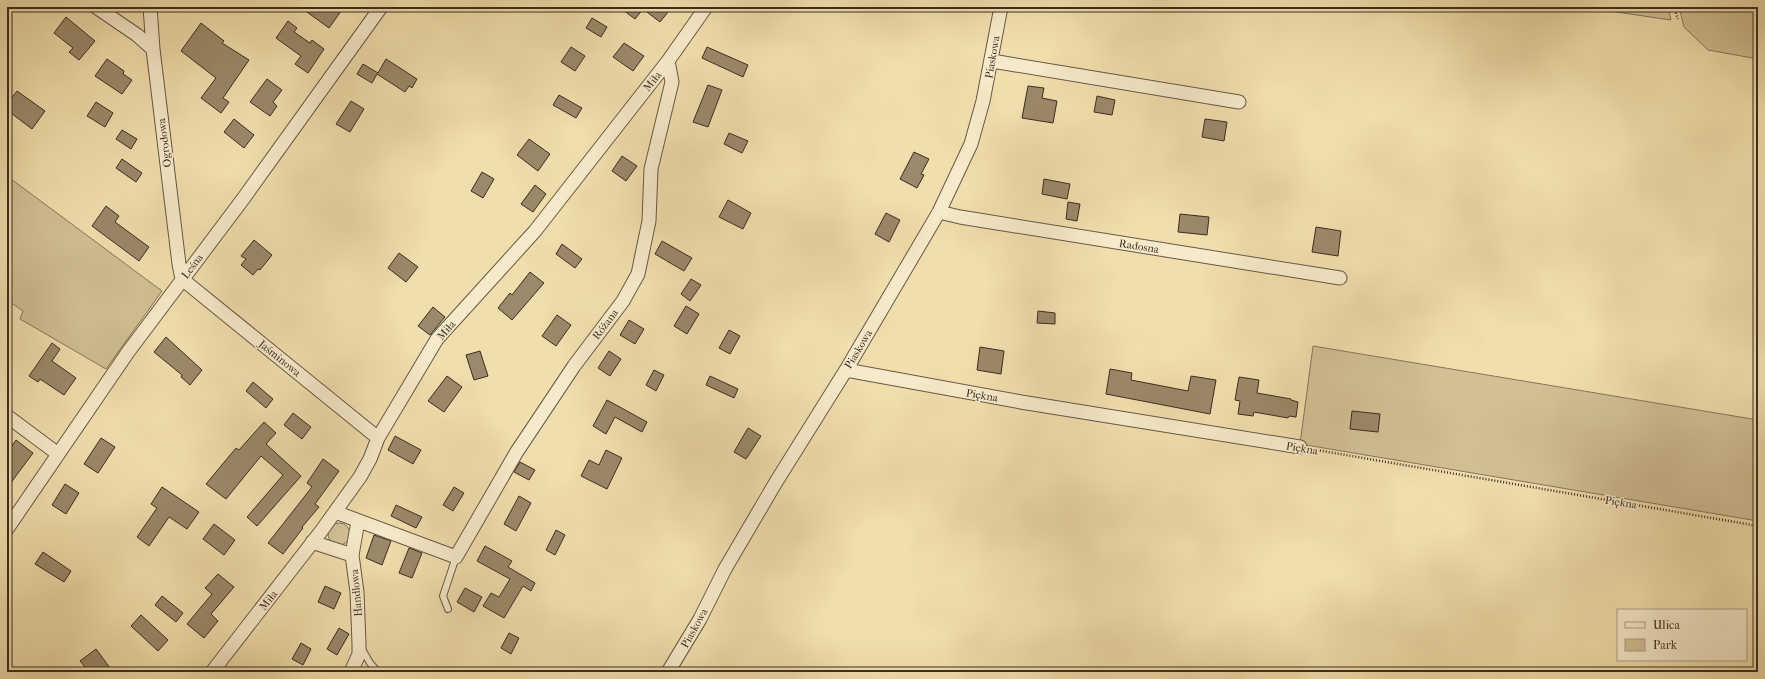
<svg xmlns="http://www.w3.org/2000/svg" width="1765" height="679" viewBox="0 0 1765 679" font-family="'IM FELL French Canon',serif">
<rect width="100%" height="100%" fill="#f1dead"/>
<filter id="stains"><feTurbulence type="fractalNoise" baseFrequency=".005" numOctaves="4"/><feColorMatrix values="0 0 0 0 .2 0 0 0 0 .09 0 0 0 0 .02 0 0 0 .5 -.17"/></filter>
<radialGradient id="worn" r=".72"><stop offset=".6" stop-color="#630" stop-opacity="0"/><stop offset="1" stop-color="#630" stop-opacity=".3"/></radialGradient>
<path fill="#d2c095" stroke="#86765c" d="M1582,7H1668L1671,20Z
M1679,7H1758V59L1708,50L1684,27Z
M7,176L162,291L106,369L20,319L23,311L7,300Z
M1313,346L1758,420V521L1300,444Z
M328 534a11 11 0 1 1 22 0a11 11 0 1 1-22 0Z"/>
<path fill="#9a896a" stroke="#3b2c22" d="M300,7H344L329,28Z
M619,7H672L660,22L643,9L635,19Z
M66,17L95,41L79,60L69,52L73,48L54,33Z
M592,18L607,27L601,37L586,28Z
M288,21L297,28L294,32L310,43L312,40L324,49L308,73L295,64L301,56L276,38Z
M201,23L224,41L222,43L249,60L223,98L229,102L221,113L201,98L216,78L181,51Z
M624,43L644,56L633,71L613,57Z
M571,47L585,56L575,71L561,62Z
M707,47L748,65L743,77L702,58Z
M107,59L124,71L123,74L132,80L122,94L95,76Z
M386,59L417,79L412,88L409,86L405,92L377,74L372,83L357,74L363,64L378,73Z
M267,79L282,90L273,102L277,106L270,116L250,102Z
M708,85L722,90L708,127L693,122Z
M1028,86L1044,88L1042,98L1057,101L1053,123L1022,118Z
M17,91L45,111L32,129L7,110V104Z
M559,95L582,108L576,118L553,105Z
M1097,96L1115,100L1112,115L1094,112Z
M351,101L364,109L350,132L336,124Z
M96,102L113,113L105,127L87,116Z
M234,119L254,135L244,148L224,132Z
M1205,119L1227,122L1224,141L1202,137Z
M122,130L137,139L131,149L116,139Z
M729,133L748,141L742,153L724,144Z
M529,139L550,154L538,171L517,155Z
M914,152L929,159L921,174L924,175L917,188L900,179Z
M622,156L637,166L626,181L612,171Z
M122,159L142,173L136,182L116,168Z
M482,172L494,179L483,198L471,191Z
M1044,179L1070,184L1067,199L1042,194Z
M535,185L546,194L533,212L521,204Z
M728,200L751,213L743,229L719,217Z
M1068,202L1080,204L1077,221L1066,219Z
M106,206L119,216L115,222L149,247L139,261L92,226Z
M886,213L900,220L889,242L875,234Z
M1180,214L1209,217L1207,235L1178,232Z
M1316,227L1341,231L1338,256L1312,252Z
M254,240L272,255L260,270L258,269L253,275L241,265L246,259L241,256Z
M662,241L692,258L684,271L655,254Z
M562,244L582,259L575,268L556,254Z
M399,253L418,267L406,282L388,268Z
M530,272L544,283L512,320L498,308L510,293L512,295Z
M691,279L701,285L690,301L681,294Z
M686,306L699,314L687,334L674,326Z
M433,307L445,317L430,335L418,326Z
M1038,311L1055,313V324L1037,323Z
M557,315L571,325L556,346L542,336Z
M629,320L644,329L635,344L620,335Z
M729,330L740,336L730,354L719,348Z
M166,337L202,370L190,385L181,377L182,375L154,352Z
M52,343L60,349L52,361L76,378L64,395L40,379L38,382L29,376Z
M980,347L1004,351L1001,374L977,370Z
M480,351L488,376L474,380L466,355Z
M609,351L621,359L610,376L598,368Z
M1110,369L1132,373L1131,380L1188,391L1191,376L1216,380L1210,414L1106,394Z
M654,370L664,375L656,391L646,385Z
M447,376L462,387L444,412L428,401Z
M710,376L738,389L734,398L706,385Z
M1239,377L1259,380L1257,393L1291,399V400L1298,402L1296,417L1289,416L1288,418L1254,412L1253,416L1238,414L1240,401L1235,400Z
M253,382L273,399L266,408L246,391Z
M607,400L647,422L642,432L615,417L606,434L593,426Z
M1352,411L1380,414L1378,432L1350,429Z
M293,413L311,427L302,439L284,425Z
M264,422L276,433L266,444L301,476L257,526L247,517L283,475L261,456L226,499L206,484L236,448L239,450Z
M748,428L761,436L746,459L734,452Z
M395,436L421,450L413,464L388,450Z
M101,438L115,447L98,473L84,464Z
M16,440L33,453L7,488V453Z
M606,450L622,458L607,489L581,476L589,460L599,465Z
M323,459L339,471L315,504L319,507L302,527L303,528L283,554L268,543L312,487L307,483Z
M520,462L535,470L529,480L514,472Z
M65,484L79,493L66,514L52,505Z
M162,487L199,512L187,529L169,517L149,546L137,537L157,508L151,504Z
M454,487L464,493L453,511L443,505Z
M519,496L531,503L516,531L504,524Z
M396,505L422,517L416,528L391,516Z
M214,524L235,540L224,555L203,539Z
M556,530L565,535L555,555L546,550Z
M374,535L391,541L382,565L366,558Z
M485,546L512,561L508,567L535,583L531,591L523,586L504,618L483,606L491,593L499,597L510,579L477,561Z
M409,548L422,553L412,578L399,573Z
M43,552L71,571L64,582L35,564Z
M218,574L234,587L211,614L218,621L204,638L187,624L212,594L205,588Z
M325,586L341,593L334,609L318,602Z
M465,588L482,597L474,612L457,602Z
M162,596L183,613L176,622L155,605Z
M141,615L168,640L158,651L131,626Z
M339,628L349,634L337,655L327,649Z
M509,633L519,638L511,654L501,648Z
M301,643L311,649L303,665L292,659Z
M96,649L113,672H89L80,661Z"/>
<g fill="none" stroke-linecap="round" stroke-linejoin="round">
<defs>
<path id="lane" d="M448,609L443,596L456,557
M362,649L370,663L378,672"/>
<path id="street" d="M96,7L137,35L153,49
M150,7L153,49L179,264L182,279L378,438
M992,61L1239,102
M939,212L960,217L1340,278
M846,370L1021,402L1300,447
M7,416L58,454
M335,512L456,557L516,453L574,366L623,301L638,274L649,221L651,169L672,82L668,61
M7,529L128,352L243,199L381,7
M312,542L352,555L357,592L359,644V654L351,672
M352,555L358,521
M212,672L322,530L360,477L370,459L378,438L437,339L535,231L668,61L706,7
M668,672L700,619L725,569L776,482L846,370L939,212L971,144L983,101L1001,7"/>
</defs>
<use href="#lane" stroke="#685845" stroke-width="8"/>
<use href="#street" stroke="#685845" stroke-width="15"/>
<path stroke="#3b2c22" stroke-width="2.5" stroke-dasharray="1 2" stroke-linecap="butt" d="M1674,7L1678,19
M1311,449L1758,526"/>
<use href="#lane" stroke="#f6eaca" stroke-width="6"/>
<use href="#street" stroke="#f6eaca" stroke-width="13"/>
</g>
<g text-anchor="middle" stroke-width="3" stroke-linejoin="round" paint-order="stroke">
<g font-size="11" fill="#3b2c22" stroke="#f6eaca">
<text transform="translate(992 57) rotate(-80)" y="4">Piaskowa</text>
<text transform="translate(652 81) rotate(-52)" y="4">Miła</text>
<text transform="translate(164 143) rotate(-97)" y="4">Ogrodowa</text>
<text transform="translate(1139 246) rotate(9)" y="4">Radosna</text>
<text transform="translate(192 266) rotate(-53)" y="4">Leśna</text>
<text transform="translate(605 324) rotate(-53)" y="4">Różana</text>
<text transform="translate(446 330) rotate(-49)" y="4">Miła</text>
<text transform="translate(858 349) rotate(-59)" y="4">Piaskowa</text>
<text transform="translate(280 358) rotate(39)" y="4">Jaśminowa</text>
<text transform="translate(982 395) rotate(10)" y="4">Piękna</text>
<text transform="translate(1302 448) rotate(10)" y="4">Piękna</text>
<text transform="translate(1621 502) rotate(9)" y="4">Piękna</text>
<text transform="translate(356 593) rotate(-95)" y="4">Handlowa</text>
<text transform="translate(268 600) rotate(-52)" y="4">Miła</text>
<text transform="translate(694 628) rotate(-61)" y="4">Piaskowa</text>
</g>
</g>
<rect width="1765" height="679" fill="none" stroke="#f1dead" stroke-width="24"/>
<rect x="8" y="8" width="1749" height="663" fill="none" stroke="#3b2c22" stroke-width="2"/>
<rect x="12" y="12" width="1741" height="655" fill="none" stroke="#3b2c22"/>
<rect x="1617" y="609" width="130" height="52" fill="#f6eaca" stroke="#ab9e87"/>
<rect x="1625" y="622" width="20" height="6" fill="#f6eaca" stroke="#ab9e87"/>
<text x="1653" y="629" font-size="12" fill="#3b2c22">Ulica</text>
<rect x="1625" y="639" width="20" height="12" fill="#d2c095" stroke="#ab9e87"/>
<text x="1653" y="649" font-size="12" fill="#3b2c22">Park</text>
<rect width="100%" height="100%" filter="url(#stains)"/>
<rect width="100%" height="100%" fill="url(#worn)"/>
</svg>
